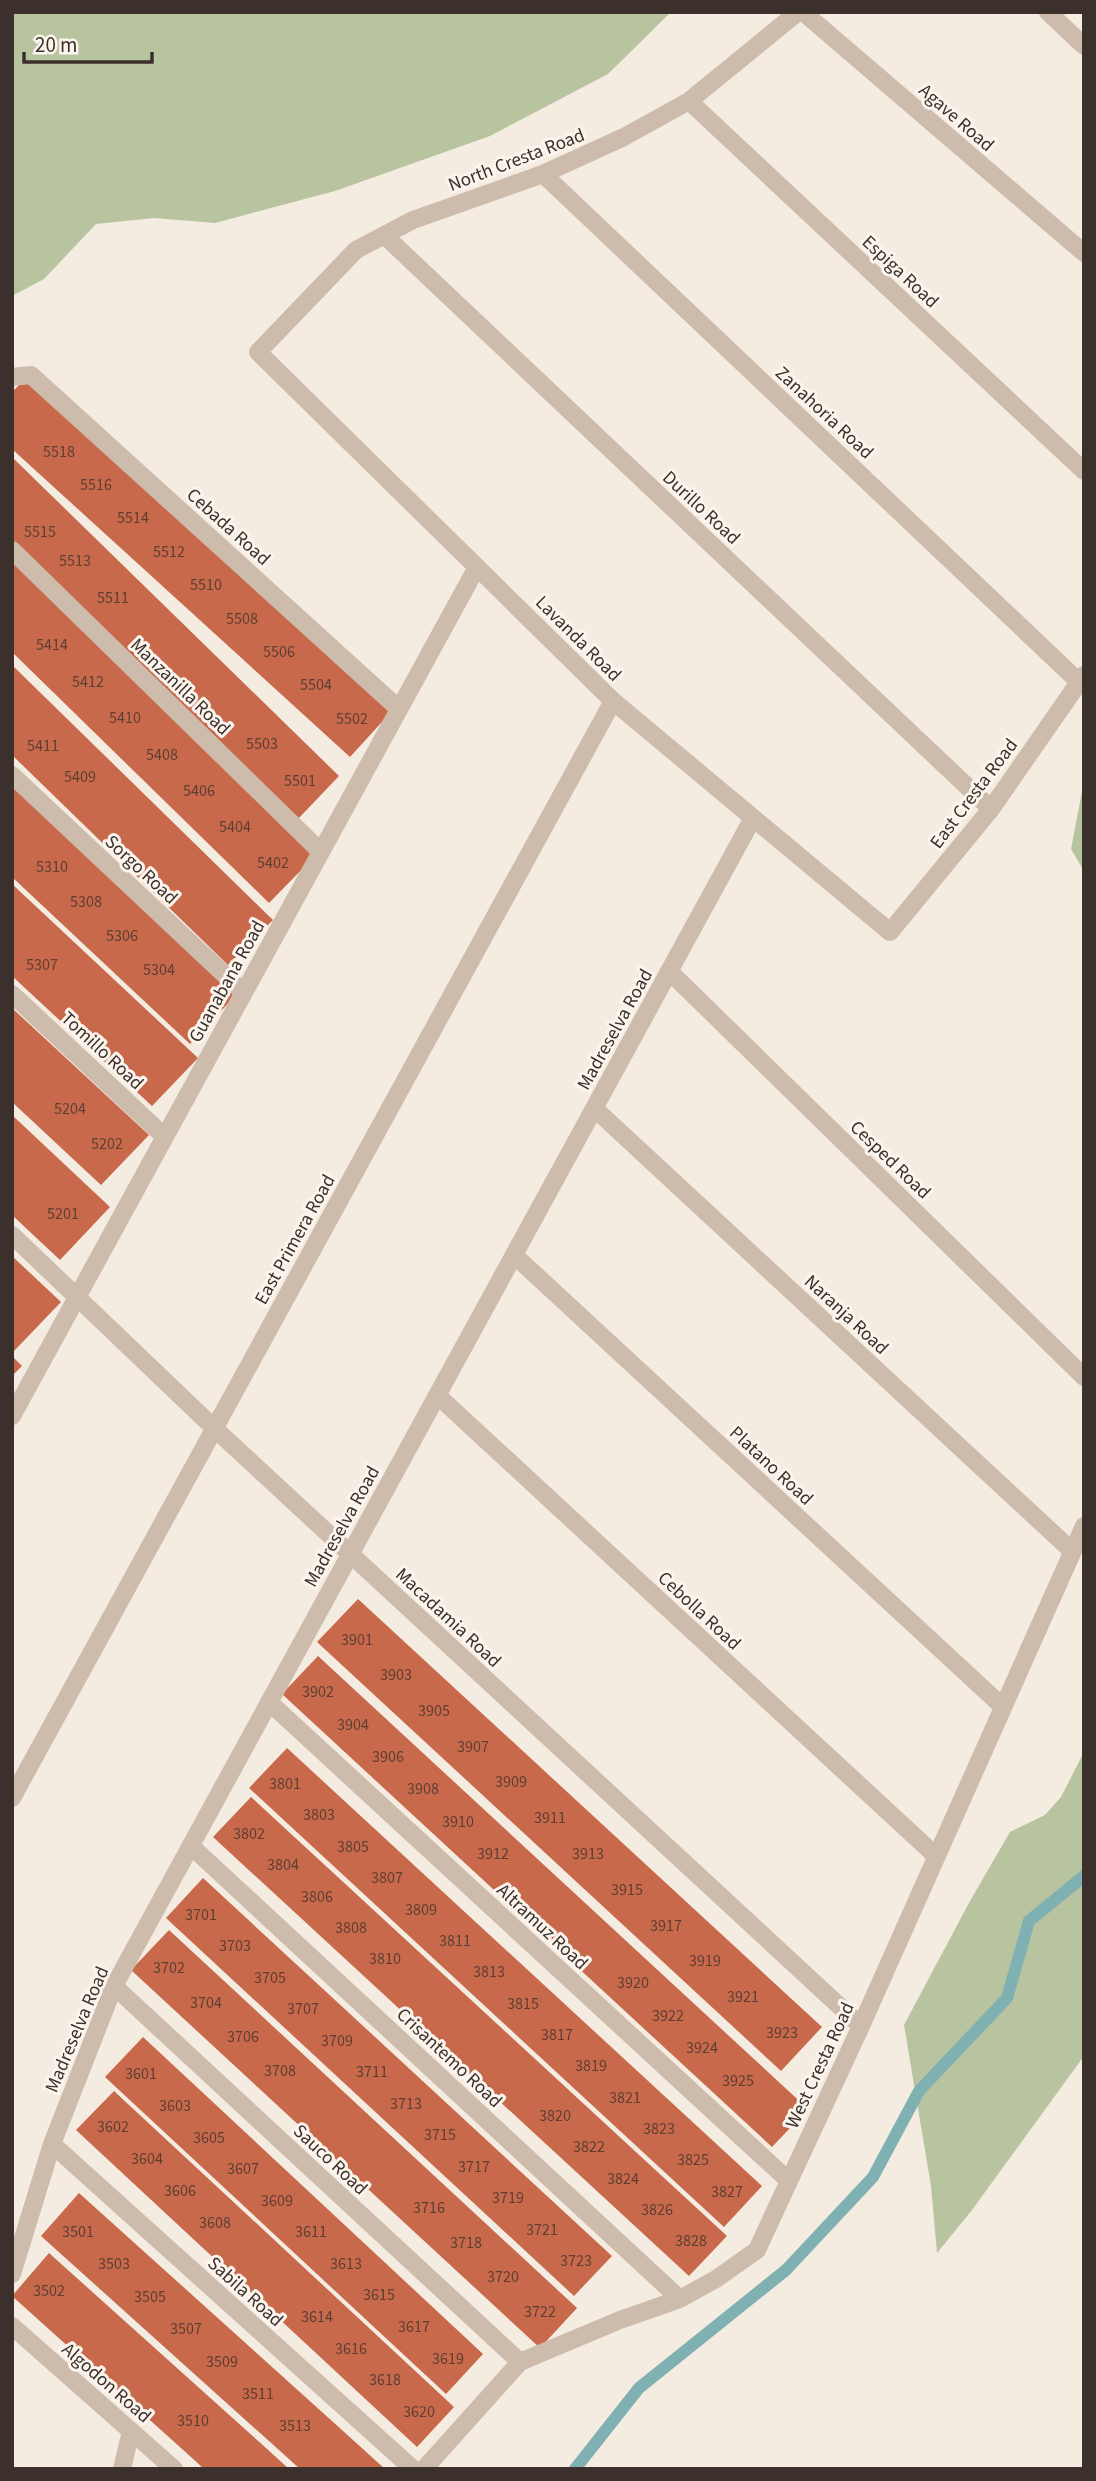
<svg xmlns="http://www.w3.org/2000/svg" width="1096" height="2481" viewBox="0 0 1096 2481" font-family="'Source Sans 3',sans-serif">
<rect width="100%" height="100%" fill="#f4ebe1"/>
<path fill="#b8c4a0" d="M12,12H671L608,74L490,136L335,191L215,223L154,218L96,224L44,279L12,296Z
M1084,781V871L1071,849Z
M1084,1752V2056L972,2210L937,2253L931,2186L904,2025L970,1901L1010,1832L1045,1815L1061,1797Z"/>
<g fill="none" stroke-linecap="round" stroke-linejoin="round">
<path stroke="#7fb0b2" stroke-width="12" d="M575,2469L639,2388L786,2270L873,2177L919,2091L1007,1998L1029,1921L1084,1876"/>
</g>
<path fill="#c8694b" d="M25,379L391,712L350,757L12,449V392Z
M12,457L339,776L297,820L12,541Z
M12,562L314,857L269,903L12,652Z
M12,665L273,920L228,965L12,755Z
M12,786L235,996L190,1044L12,877Z
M12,884L198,1058L152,1106L12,976Z
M12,1008L149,1135L101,1185L12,1102Z
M12,1115L110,1207L60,1260L12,1215Z
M12,1256L61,1302L14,1351L12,1349Z
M12,1356L22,1366L12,1376Z
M358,1599L822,2027L781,2071L317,1642Z
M318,1656L808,2109L772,2147L282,1694Z
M287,1748L762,2186L724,2227L249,1788Z
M251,1797L727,2236L689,2276L213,1837Z
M203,1878L612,2256L574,2296L166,1918Z
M169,1930L577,2308L540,2348L131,1970Z
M143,2037L483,2354L446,2394L105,2077Z
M114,2091L454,2407L417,2447L76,2130Z
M79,2193L332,2421L385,2469H300L41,2236Z
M49,2253L266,2448L289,2469H204L191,2457L12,2296Z"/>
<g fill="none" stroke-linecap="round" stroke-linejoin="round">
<path stroke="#cdbbac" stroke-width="18" d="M798,12L689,101L624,137L543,174L413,220L356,250L258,352L613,701L890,932L991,809L1084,675
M803,12L1084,253
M1048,12L1084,46
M689,101L1084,471
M543,174L1078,681
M384,235L991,809
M12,377L31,375L399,709
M12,550L321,852
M12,775L244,993
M669,971L1084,1377
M12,994L165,1137
M594,1108L1072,1551
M12,1235L214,1428L861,2026
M514,1255L1003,1707
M437,1395L936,1856
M12,1416L477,567
M269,1702L789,2181
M12,1798L613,701
M191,1846L680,2299
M114,1986L520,2362
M52,2144L413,2469
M12,2274L52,2144L114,1986L753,818
M12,2326L174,2469
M122,2469L131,2431
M424,2469L520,2362L620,2320L680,2299L716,2279L757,2250L861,2026L1084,1526"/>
</g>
<g text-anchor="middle" stroke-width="6" stroke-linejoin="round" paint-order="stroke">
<g font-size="16" fill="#5e3e33">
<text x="59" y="457">5518</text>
<text x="96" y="490">5516</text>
<text x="133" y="523">5514</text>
<text x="40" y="537">5515</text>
<text x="169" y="557">5512</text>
<text x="75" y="566">5513</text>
<text x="206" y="590">5510</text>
<text x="113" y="603">5511</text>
<text x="242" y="624">5508</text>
<text x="52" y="650">5414</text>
<text x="279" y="657">5506</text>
<text x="88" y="687">5412</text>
<text x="316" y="690">5504</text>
<text x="125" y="723">5410</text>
<text x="352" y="724">5502</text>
<text x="262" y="749">5503</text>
<text x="43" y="751">5411</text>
<text x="162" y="760">5408</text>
<text x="80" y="782">5409</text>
<text x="300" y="786">5501</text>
<text x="199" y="796">5406</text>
<text x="235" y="832">5404</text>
<text x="273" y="868">5402</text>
<text x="52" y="872">5310</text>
<text x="86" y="907">5308</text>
<text x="122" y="941">5306</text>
<text x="42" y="970">5307</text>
<text x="159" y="975">5304</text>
<text x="70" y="1114">5204</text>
<text x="107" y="1149">5202</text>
<text x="63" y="1219">5201</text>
<text x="357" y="1645">3901</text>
<text x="396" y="1680">3903</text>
<text x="318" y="1697">3902</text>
<text x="434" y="1716">3905</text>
<text x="353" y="1730">3904</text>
<text x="473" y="1752">3907</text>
<text x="388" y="1762">3906</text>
<text x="511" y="1787">3909</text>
<text x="285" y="1789">3801</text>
<text x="423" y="1794">3908</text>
<text x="319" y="1820">3803</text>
<text x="550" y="1823">3911</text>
<text x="458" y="1827">3910</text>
<text x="249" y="1839">3802</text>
<text x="353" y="1852">3805</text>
<text x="493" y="1859">3912</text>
<text x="588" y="1859">3913</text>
<text x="283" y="1870">3804</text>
<text x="387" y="1883">3807</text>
<text x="627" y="1895">3915</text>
<text x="317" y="1902">3806</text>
<text x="421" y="1915">3809</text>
<text x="201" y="1920">3701</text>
<text x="666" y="1931">3917</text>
<text x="351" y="1933">3808</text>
<text x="455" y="1946">3811</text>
<text x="235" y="1951">3703</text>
<text x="385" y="1964">3810</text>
<text x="705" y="1966">3919</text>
<text x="169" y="1973">3702</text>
<text x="489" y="1977">3813</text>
<text x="270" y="1983">3705</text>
<text x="633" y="1988">3920</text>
<text x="743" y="2002">3921</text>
<text x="206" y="2008">3704</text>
<text x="523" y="2009">3815</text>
<text x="303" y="2014">3707</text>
<text x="668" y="2021">3922</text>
<text x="782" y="2038">3923</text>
<text x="557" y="2040">3817</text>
<text x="243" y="2042">3706</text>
<text x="337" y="2046">3709</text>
<text x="702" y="2053">3924</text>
<text x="591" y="2071">3819</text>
<text x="280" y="2076">3708</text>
<text x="372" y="2077">3711</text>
<text x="141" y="2079">3601</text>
<text x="738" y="2086">3925</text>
<text x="625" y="2103">3821</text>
<text x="406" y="2109">3713</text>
<text x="175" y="2111">3603</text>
<text x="555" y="2121">3820</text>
<text x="113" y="2132">3602</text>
<text x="659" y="2134">3823</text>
<text x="440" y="2140">3715</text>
<text x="209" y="2143">3605</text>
<text x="589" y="2152">3822</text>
<text x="147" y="2164">3604</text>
<text x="693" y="2165">3825</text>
<text x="474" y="2172">3717</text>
<text x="243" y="2174">3607</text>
<text x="623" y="2184">3824</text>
<text x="180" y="2196">3606</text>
<text x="727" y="2197">3827</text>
<text x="508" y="2203">3719</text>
<text x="277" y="2206">3609</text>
<text x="429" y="2213">3716</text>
<text x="657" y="2215">3826</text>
<text x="215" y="2228">3608</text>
<text x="542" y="2235">3721</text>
<text x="78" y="2237">3501</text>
<text x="311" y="2237">3611</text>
<text x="691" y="2246">3828</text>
<text x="466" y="2248">3718</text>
<text x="576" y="2266">3723</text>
<text x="114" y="2269">3503</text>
<text x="346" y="2269">3613</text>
<text x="503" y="2282">3720</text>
<text x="49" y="2296">3502</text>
<text x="379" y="2300">3615</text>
<text x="150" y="2302">3505</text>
<text x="540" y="2317">3722</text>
<text x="317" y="2322">3614</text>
<text x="414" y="2332">3617</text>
<text x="186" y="2334">3507</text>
<text x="351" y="2354">3616</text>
<text x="448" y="2364">3619</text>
<text x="222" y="2367">3509</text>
<text x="385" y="2385">3618</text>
<text x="258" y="2399">3511</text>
<text x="419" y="2417">3620</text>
<text x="193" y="2426">3510</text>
<text x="295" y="2431">3513</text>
</g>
<g font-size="19" fill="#3b302b" stroke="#fbf5ee">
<text transform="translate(957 117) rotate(41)" y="7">Agave Road</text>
<text transform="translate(516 159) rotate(-21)" y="7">North Cresta Road</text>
<text transform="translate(901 271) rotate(43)" y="7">Espiga Road</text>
<text transform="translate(825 412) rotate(43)" y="7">Zanahoria Road</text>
<text transform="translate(702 507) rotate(43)" y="7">Durillo Road</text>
<text transform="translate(229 526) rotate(42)" y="7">Cebada Road</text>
<text transform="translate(579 638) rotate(45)" y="7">Lavanda Road</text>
<text transform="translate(181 686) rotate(44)" y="7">Manzanilla Road</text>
<text transform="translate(973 793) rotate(-53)" y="7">East Cresta Road</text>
<text transform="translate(142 869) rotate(43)" y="7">Sorgo Road</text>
<text transform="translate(226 981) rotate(-61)" y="7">Guanabana Road</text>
<text transform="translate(614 1029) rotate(-61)" y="7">Madreselva Road</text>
<text transform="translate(103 1050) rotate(43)" y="7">Tomillo Road</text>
<text transform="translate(891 1159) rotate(44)" y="7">Cesped Road</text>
<text transform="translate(294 1239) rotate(-61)" y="7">East Primera Road</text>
<text transform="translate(847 1314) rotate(43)" y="7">Naranja Road</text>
<text transform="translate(772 1465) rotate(43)" y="7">Platano Road</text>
<text transform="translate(341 1526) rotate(-61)" y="7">Madreselva Road</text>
<text transform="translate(700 1610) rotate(43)" y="7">Cebolla Road</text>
<text transform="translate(449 1617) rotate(43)" y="7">Macadamia Road</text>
<text transform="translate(543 1926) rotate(43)" y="7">Altramuz Road</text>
<text transform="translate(76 2029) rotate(-67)" y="7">Madreselva Road</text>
<text transform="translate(450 2057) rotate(43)" y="7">Crisantemo Road</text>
<text transform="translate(819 2065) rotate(-65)" y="7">West Cresta Road</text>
<text transform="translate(331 2159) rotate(43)" y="7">Sauco Road</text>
<text transform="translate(246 2291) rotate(42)" y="7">Sabila Road</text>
<text transform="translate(107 2382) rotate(41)" y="7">Algodon Road</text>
</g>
</g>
<rect width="1096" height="2481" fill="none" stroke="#3b302b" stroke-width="28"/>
<path d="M24 52v10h128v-10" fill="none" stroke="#3b302b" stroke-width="3.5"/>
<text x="35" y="52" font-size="21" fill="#3b302b" stroke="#fbf5ee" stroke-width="5" paint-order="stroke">20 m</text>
</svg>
